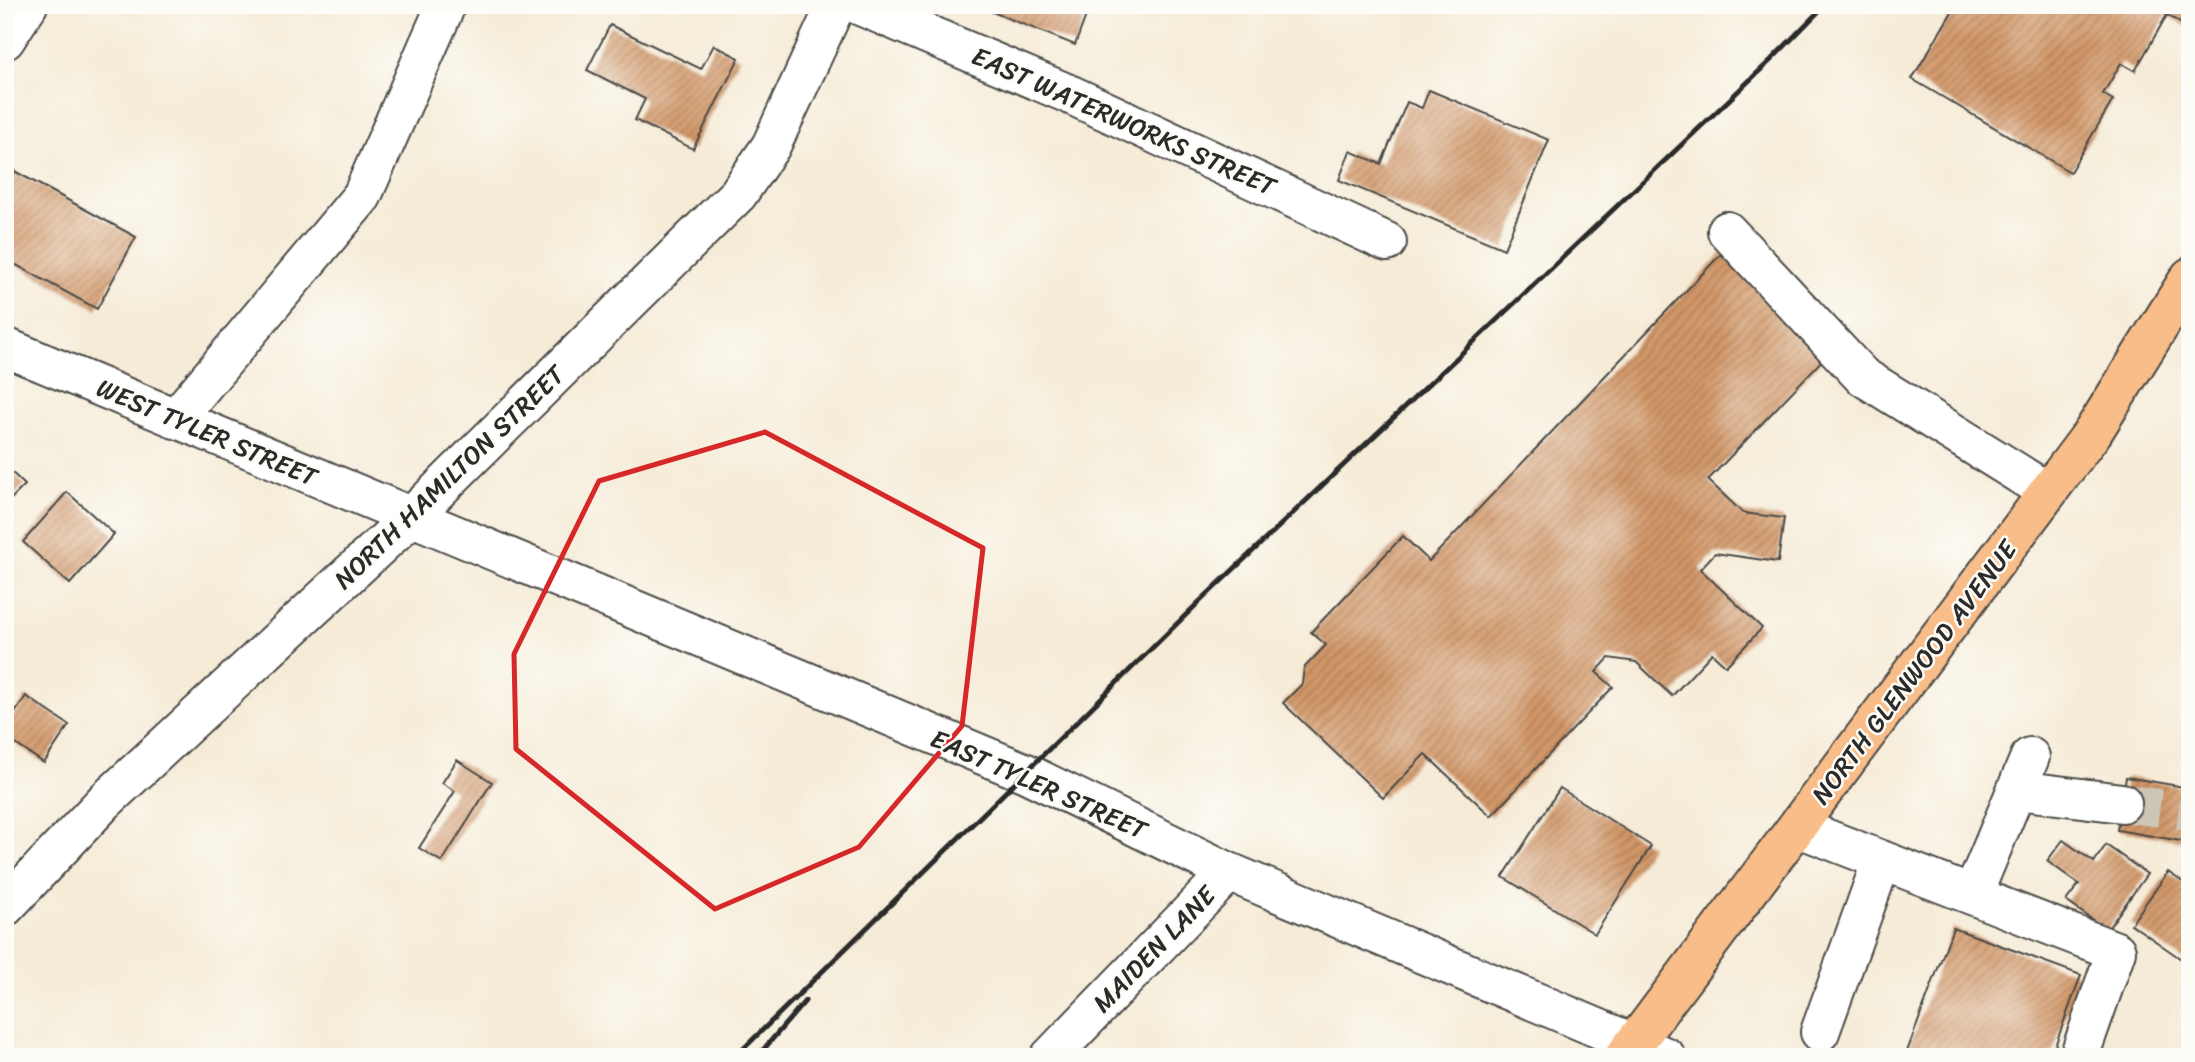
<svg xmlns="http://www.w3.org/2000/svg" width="2195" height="1062" viewBox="0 0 2195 1062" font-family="Sriracha,sans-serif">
<defs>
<pattern id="building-hatch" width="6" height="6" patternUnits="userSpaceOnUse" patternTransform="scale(1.75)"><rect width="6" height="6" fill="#d29767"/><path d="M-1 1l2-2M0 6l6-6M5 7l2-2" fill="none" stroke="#ab7b55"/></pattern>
</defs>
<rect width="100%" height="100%" fill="#fdfcf7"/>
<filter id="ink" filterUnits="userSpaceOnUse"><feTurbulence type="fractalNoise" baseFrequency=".0143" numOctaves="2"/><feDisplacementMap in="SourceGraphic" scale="14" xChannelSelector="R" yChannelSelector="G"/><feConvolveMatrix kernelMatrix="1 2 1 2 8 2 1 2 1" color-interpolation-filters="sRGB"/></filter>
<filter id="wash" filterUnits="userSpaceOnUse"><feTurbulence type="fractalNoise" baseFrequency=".00686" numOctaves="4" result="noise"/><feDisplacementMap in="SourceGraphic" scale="28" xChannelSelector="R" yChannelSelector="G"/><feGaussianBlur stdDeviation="1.57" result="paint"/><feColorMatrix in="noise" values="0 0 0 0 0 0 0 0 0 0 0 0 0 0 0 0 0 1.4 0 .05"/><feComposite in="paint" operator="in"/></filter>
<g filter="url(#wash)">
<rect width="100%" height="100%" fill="#f5ebd7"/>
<g id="blocks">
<path fill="url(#building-hatch)" d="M975,5H1090L1075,45Z
M1956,5H2190V29L2167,15L2135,71L2121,63L2103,94L2113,100L2070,172L1912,79Z
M610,25L701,69L714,45L739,58L693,149L635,120L645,99L587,70Z
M1429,90L1549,140L1504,249L1339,180L1350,151L1381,164L1407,102L1422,108Z
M5,166L136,237L97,309L5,259Z
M1722,253L1828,354L1708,480L1743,513L1784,518L1778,562L1715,553L1700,569L1762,628L1726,666L1712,653L1672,696L1636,662L1609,658L1596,672L1613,687L1491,816L1425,754L1383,798L1283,703L1302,684L1304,668L1326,645L1311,632L1403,536L1429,561Z
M5,466L25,485L5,505Z
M67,492L114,534L70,584L23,542Z
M26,696L69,725L44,763L5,737V728Z
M457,760L492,782L442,862L419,848L455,791L442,783Z
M2126,777L2190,788L2187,842L2117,830Z
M1560,788L1651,846L1595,934L1503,877Z
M2063,840L2094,862L2106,845L2147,874L2107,930L2066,901L2079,884L2047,861Z
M2168,872L2190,887V953L2184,961L2131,924Z
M1953,928L2081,975L2051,1057H1905Z"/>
</g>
</g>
<g filter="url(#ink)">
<use href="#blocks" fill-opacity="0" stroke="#494845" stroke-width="2"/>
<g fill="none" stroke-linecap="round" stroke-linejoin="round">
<path stroke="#cdc5b5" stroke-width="38" stroke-dasharray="38 19" stroke-linecap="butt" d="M2122,803L2190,812"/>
<defs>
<path id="minor" d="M858,5L1069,94L1387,242
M5,40L28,5
M1727,231L1862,376L2048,492
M5,347L1026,773L1229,872L1666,1057
M175,419L362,196L446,5
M2017,790L2122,803
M1799,828L2116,951L2079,1057
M1973,894L2030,757
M5,907L105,801L410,518L738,194L771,146L836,5
M1820,1032L1882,860
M1050,1057L1229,872"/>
<path id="major" d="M1624,1057L2093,432L2190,277"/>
</defs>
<use href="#minor" stroke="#494845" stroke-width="42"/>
<use href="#major" stroke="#494845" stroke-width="42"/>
<use href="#minor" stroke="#fff" stroke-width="38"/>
<use href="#major" stroke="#f8bd88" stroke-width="38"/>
<path stroke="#2b2b2b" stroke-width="5" d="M735,1057L1196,605L1771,60L1825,5
M757,1057L805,1001"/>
</g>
</g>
<path fill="none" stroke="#d62828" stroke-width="5" stroke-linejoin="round" d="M765,432L983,548L962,726L859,847L715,909L516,749L514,654L599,481Z"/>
<g text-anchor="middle" stroke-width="5" stroke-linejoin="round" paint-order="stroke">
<g font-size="26" fill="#2b2b2b" stroke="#fdfcf7">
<text transform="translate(1124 121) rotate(24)" y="9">EAST WATERWORKS STREET</text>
<text transform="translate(207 432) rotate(23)" y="9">WEST TYLER STREET</text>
<text transform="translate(449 477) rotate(-44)" y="9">NORTH HAMILTON STREET</text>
<text transform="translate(1914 672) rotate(-53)" y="9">NORTH GLENWOOD AVENUE</text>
<text transform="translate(1039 784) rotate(24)" y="9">EAST TYLER STREET</text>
<text transform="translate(1154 949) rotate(-46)" y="9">MAIDEN LANE</text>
</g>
</g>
<rect width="2195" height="1062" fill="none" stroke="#fdfcf7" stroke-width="28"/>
</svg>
